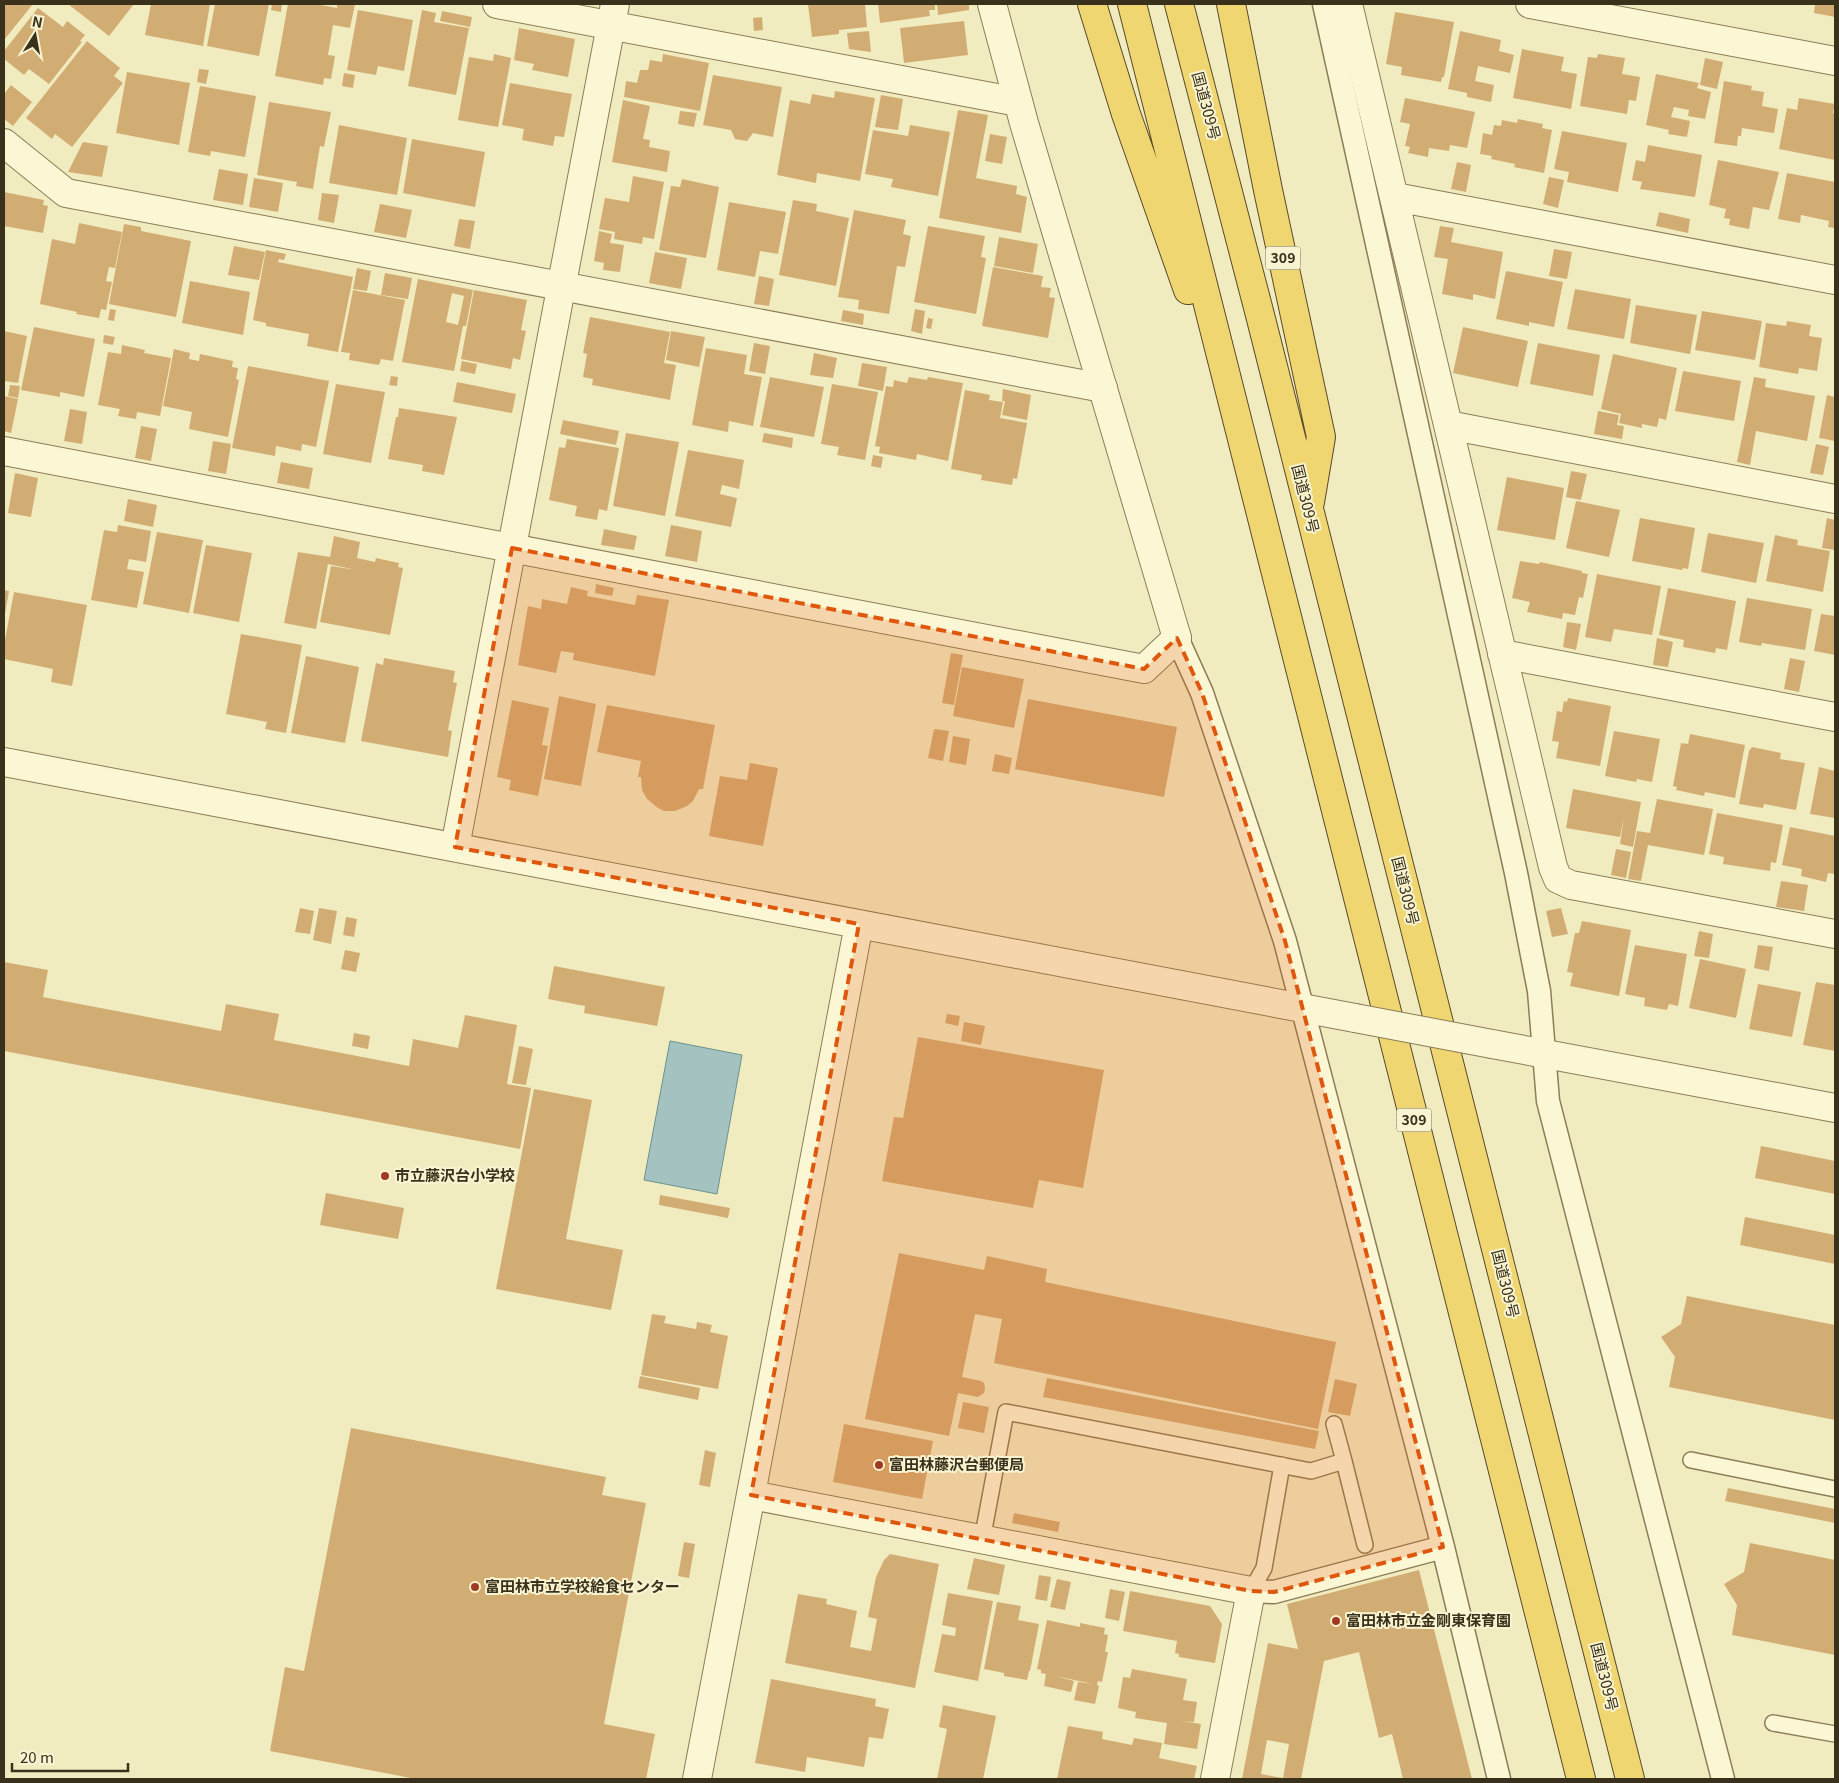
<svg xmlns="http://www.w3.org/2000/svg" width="1839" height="1783" viewBox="0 0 1839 1783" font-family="Georgia,'Noto Sans JP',serif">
<rect width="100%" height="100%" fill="#f1ecc0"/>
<path fill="#a4c3c0" stroke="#6a928f" d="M670,1041L742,1055L717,1194L644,1180Z"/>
<path fill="#d2ad73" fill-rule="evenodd" d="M4,4H33L4,40Z
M68,4H134L109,36Z
M151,4H210L203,46L145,35Z
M215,4H269L259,56L207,46Z
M272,4H282L281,12L271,10Z
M288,4H315L337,8V4H355L350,28L333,25L328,55L335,56L331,79L324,78L323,85L275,76Z
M808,4H865L867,27L839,30V34L812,37Z
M878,4H935V10H929L930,16L880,23Z
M937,4H969V10L938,15Z
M1815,4H1835V17L1814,13Z
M38,8L63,27L67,21L85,35L80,41L82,42L49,84L29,69L24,75L4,59V51Z
M358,10L413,20L404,71L378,66L376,75L347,70Z
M422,10L436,13L434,22L469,28L456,95L408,86Z
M442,11L472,17L470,27L440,21Z
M1395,12L1454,22L1444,77H1442L1441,82L1401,75L1402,67L1386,64Z
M762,17L763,30L754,31L753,18Z
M964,21L968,55L904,63L900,28Z
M519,28L575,39L568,77L532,70L534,64L514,60Z
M869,31L871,52L849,49L847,33Z
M1460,31L1501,40L1499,51L1514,55L1510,73L1478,66L1475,81L1494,85L1491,102L1467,97V93L1448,89Z
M87,41L120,68L114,76L123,83L72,147L55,134L52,139L26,118Z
M1522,49L1564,57L1561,71L1577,74L1571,109L1513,98Z
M494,54L511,58L498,127L458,120L469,57L493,61Z
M663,54L709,63L700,111L624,97L626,81L637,83L640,70H648L650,60L662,62Z
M1598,54L1625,58L1622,74L1640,77L1636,101L1629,100L1627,114L1580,106L1588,57L1597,58Z
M1705,58L1723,62L1717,89L1700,85Z
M199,69L209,70L206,84L197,82Z
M127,72L190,83L179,145L116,133Z
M344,73L355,75L353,88L342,86Z
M1656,74L1699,83L1697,88L1711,92L1705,119L1688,116L1689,110L1674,107L1671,117L1690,121L1687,137L1668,134L1669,130L1646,125Z
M713,75L782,87L773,137L753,133L747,141L735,139L731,130L703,125Z
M1724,81L1752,86L1751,90L1764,92L1762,106L1778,109L1774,133L1742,128L1741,136H1738L1737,146L1714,143Z
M510,83L572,94L564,137L555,136L553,146L522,140L524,129L502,125Z
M11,85L32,102L13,126L4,119V94Z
M200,86L256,96L245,157L211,151L210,156L188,152Z
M835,91L875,98L860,181L817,173L816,183L777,175L790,100L810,104L812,94L834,98Z
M881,95L903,99L898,130L875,127Z
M1405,98L1475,112L1467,148L1450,145L1449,151L1429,148L1428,157L1408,153L1410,147L1405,146L1410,124L1400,122Z
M1799,98L1835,104L1833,113L1835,114V160L1779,149L1787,108L1797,110Z
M623,100L650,106L643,139L650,140L649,147L670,151L667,172L612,162Z
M269,102L331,112L324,147L320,146L313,189L296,186L297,182L257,175Z
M958,110L988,115L976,178L1017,186L1016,194L1027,197L1021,233L939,218Z
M680,111L697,113L694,127L678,124Z
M1518,119L1543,124L1542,128L1552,130L1544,173L1514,167L1515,164L1491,159L1492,156L1480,154L1483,133L1492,135L1494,125L1501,126L1502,120L1517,123Z
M339,125L407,138L397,195L329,183Z
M910,125L950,132L938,196L891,187L893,179L865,174L873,130L908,136Z
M1562,131L1627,143L1618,192L1567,182L1569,172L1554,169Z
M990,134L1007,137L1002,164L985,161Z
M412,139L485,152L475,207L403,193Z
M83,142L108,146L102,177L68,172Z
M1648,145L1702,155L1695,197L1640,189L1642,182L1632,180L1636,160L1645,162Z
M1718,160L1779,172L1769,210L1753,207L1749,229L1729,225L1730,219L1724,218L1726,209L1709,205Z
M1457,162L1471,165L1466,192L1451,189Z
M219,169L248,174L243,205L213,200Z
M1787,173L1835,182V228L1828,227L1829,221L1801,215L1800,223L1778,219Z
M633,176L664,182L654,239L643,237L642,244L614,239L615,232L599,229L605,198L629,202Z
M1549,177L1564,180L1558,208L1543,204Z
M254,178L283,183L278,212L249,207Z
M682,179L719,187L706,258L659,250L671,186L680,187Z
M4,192L44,200L43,205L48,206L43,233L4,226Z
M322,193L339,195L334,223L318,220Z
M793,200L817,204L816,211L849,218L836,286L779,275Z
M729,202L786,212L778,254L760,251L755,277L717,270Z
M380,204L412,210L406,238L374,232Z
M854,210L906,220L903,234L911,236L905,267L897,266L889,314L858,309L859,300L838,297Z
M1659,212L1690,219L1688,233L1656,226Z
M459,219L475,221L470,249L454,246Z
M79,223L122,232L115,268L109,267L106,281L112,282L106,310L101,309L99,318L76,314L77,312L40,304L52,239L75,244Z
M124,224L141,227V231L191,241L176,317L109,304Z
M928,226L985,236L981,257L986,258L976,314L914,302Z
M1440,226L1454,228L1451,242L1503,252L1495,299L1473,294V300L1442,294L1448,259L1434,257Z
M599,231L612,234L610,243L624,245L620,272L603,270L604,263L594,261Z
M999,237L1038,244L1033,273L994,266Z
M234,246L265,252L259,280L228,275Z
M1554,249L1572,252L1567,279L1549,276Z
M266,250L286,254L284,260L279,259L278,262L353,277L338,352L307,346L309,334L266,326V323L253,320Z
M655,252L687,258L681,289L649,283Z
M993,267L1043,276L1041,287L1051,288L1049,297L1055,298L1048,338L982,326Z
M357,268L371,271L367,291L353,289Z
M1506,271L1563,282L1554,327L1529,322V326L1496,319Z
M385,273L412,278L408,299L381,295Z
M759,276L774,279L769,306L754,304Z
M418,279L473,290L466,326H463L454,371L402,362ZM452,293L464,296L458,325L446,322Z
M190,281L250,292L243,335L182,323Z
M1575,289L1631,299L1624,339L1567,329Z
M353,290L405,300L393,361L381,359L379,365L349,360L350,353L341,352Z
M474,290L527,300L521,330L526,331L520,360L513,358L511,369L461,359Z
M1636,305L1697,315L1690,354L1630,343Z
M110,309L116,310L114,321L108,320Z
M915,309L925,311L922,334L911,331Z
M843,310L864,314L863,325L841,321Z
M1702,311L1762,321L1755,360L1695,350Z
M590,317L670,332L664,363L676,365L670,400L592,385L593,379L583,377L587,354L583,353Z
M928,318L933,319L931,329L926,328Z
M1787,321L1811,325L1809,336L1822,338L1817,371L1799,368L1798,374L1759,367L1766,323L1786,326Z
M34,327L95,339L84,397L60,392V397L21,390Z
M1463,327L1528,341L1518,387L1453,373Z
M4,331L27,336L18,383L4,381Z
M671,331L705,337L699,367L666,360Z
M104,335L115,337L113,345L103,343Z
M754,343L770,346L765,374L749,371Z
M1538,343L1600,355L1593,396L1530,384Z
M122,345L145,350L144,353L171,358L160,416L137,412L136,419L118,416L120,409L98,405L108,352L121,354Z
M706,348L747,355L744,374L762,377L753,426L729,421L728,432L692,425Z
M174,349L190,353L189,359L199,361L200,354L233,361L232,367L238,368L236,379L239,380L228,437L189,429L192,412L163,406Z
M814,353L837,358L833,378L810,375Z
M1613,354L1677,368L1666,420L1659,418L1657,427L1642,424V428L1619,423L1621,414L1601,409Z
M462,361L477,364L475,374L460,371Z
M862,363L887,367L883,391L858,386Z
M248,366L329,381L316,447L302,444L301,451L276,446L275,456L232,448Z
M1683,371L1741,381L1734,421L1675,411Z
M391,376L398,377L397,386L389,385Z
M770,377L824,387L814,437L760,427Z
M909,377L927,380L928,377L963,383L948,461L917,454L916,460L879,453L880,447L875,446L886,386L893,387L894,380L907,383Z
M1754,377L1766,379L1765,387L1815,396L1807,441L1756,431L1750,465L1737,462Z
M457,382L516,394L512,413L453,402Z
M336,384L385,392L371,463L323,454Z
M832,384L878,392L865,460L837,455L839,447L821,444Z
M10,385L20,386L18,398L8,396Z
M1003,389L1031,395L1027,420L1002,415L1005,401H1002Z
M965,390L990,395L989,400L1003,402L1000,418L1027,423L1017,479L1013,478L1012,485L981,480L982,475L951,469Z
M1827,395L1835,397V441L1819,438Z
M4,396L18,399L11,433L4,431Z
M399,408L457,417L444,475L422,471L423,465L388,459L396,417H398Z
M70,409L87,412L82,444L64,441Z
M1598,411L1619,415L1617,425L1624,426L1622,439L1594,434Z
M563,420L619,431L616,445L560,434Z
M141,426L157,429L151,461L135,458Z
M626,433L679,442L665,516L613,506Z
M764,433L793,438L792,448L762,442Z
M567,439L619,448L607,511L599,509L597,520L575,516L577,506L549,500L559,447L565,448Z
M213,441L231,444L226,474L208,471Z
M1816,444L1829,447L1823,475L1810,473Z
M688,450L744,460L739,489L722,485L720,494L737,498L731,527L675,516Z
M873,455L883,457L881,468L871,466Z
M281,462L313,468L309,489L277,483Z
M1571,471L1587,474L1581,500L1566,497Z
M15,473L38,478L31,517L8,513Z
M1507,477L1564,488L1555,540L1497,530Z
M128,499L157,505L153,527L124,521Z
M1576,501L1620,510L1609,557L1566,548Z
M1640,518L1695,528L1688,569L1683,568L1682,570L1632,561Z
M1827,518L1835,520V550L1822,548Z
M118,525L151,531L146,562L129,559L127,569L144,572L137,608L91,600L104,530L117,532Z
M671,525L702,531L697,562L665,556Z
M604,529L637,536L634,550L601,545Z
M157,532L203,540L189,613L143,604Z
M1708,533L1764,543L1756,583L1701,572Z
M1775,535L1798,540L1797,545L1830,551L1823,592L1766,581Z
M334,536L360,542L357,558L375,562L376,558L399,563L398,567L403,568L390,635L320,622L331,566L356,570L328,564L316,629L284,623L298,552L330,557Z
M206,545L252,553L239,622L193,613Z
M1520,561L1539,564L1540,562L1582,571V573L1588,574L1583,598L1579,597L1575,615L1563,613L1562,619L1527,612L1530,602L1512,598Z
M1597,574L1661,586L1652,635L1614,629L1611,642L1585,637Z
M596,584L614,588L612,596L595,593Z
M571,587L588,591L587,596L635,605L637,595L669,600L655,676L573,660L574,653L561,651L556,673L518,665L528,606L541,609L542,599L567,604Z
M1668,588L1736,601L1727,650L1716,648L1715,653L1683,647L1684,640L1659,635Z
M4,590L9,591L5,614H4Z
M14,592L87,605L72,686L51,682L53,669L4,659V645Z
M1747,598L1812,609L1805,650L1762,643L1761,646L1739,642Z
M1821,614L1835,616V655L1814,651Z
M1567,622L1581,624L1576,650L1563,647Z
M241,634L302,645L286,733L265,729L267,722L226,714Z
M1657,638L1673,642L1668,667L1653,665Z
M951,653L963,655L954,705L942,703Z
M306,656L359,667L345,743L291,733Z
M384,658L455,671L453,682L457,683L448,730L452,731L448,757L361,741L376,663L383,665Z
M1790,658L1805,661L1799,692L1784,689Z
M962,667L1024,679L1014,728L953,716Z
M559,696L596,704L581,786L544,779Z
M1568,698L1611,706L1600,766L1556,758L1559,742L1552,741L1557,711L1562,712L1564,701L1567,702Z
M1028,699L1177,727L1164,797L1015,769Z
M512,700L549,708L542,745L548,746L538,796L509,790L511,780L497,777Z
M607,705L715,725L703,789H699L693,801L687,806L675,811H664L658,808L647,799L642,790L641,777H638L641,761L597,752Z
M934,729L949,731L943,761L928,758Z
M1614,731L1660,739L1652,782L1637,779L1636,782L1605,776Z
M1690,734L1745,745L1735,798L1705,792L1704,796L1676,790L1677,787L1673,786L1681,743L1688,744Z
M953,736L970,739L966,765L949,762Z
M1752,747L1781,753L1780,759L1805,763L1796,810L1764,804L1763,808L1739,804L1749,751Z
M995,754L1012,758L1009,774L992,771Z
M750,763L778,768L763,846L709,836L720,776L747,780Z
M1819,767L1835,771V818L1810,814Z
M1573,789L1641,802L1633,847L1620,844L1624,817L1620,837L1566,828Z
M1657,799L1713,809L1704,855L1648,845L1641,881L1628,879L1637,831L1650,833Z
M1717,813L1783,825L1776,863L1771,862L1770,871L1723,864L1724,857L1709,854Z
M1790,827L1835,836V870L1834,874L1828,873L1826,882L1801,876L1802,869L1782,865Z
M1616,849L1631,852L1626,878L1611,875Z
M1781,881L1808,885L1804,911L1776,907Z
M300,908L314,911L310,934L295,932Z
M319,908L337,911L331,944L313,940Z
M1561,908L1568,934L1552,937L1546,911Z
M346,917L357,919L354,937L343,935Z
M1582,921L1631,930L1619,996L1570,986L1573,973L1567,972L1575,933H1579Z
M1699,931L1713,934L1709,958L1694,956Z
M1635,945L1687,954L1678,1006L1669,1004L1667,1010L1644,1006L1645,998L1625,994Z
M1758,945L1773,947L1769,971L1754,968Z
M345,950L360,953L356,972L341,969Z
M1700,959L1746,969L1736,1018L1689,1008Z
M4,962L48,970L43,997L221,1031L226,1004L279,1014L274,1040L409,1066L413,1039L458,1048L465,1015L517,1025L507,1084L531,1088L520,1149L4,1051Z
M554,966L665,987L657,1026L584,1013L585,1006L548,999Z
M1816,982L1835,985V1051L1803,1045Z
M1758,984L1801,992L1792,1037L1749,1029Z
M947,1014L960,1016L958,1026L945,1023Z
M964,1022L985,1026L981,1045L961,1041Z
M354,1033L370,1036L368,1049L352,1046Z
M918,1037L1104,1070L1083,1188L1039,1180L1033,1208L882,1181L894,1117L903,1118Z
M519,1046L533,1049L526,1085L512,1083Z
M534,1089L592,1100L566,1239L623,1250L611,1310L496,1289Z
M1761,1146L1835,1161V1194L1755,1178Z
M326,1193L404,1208L398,1239L320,1225Z
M660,1195L730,1208L728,1218L659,1205Z
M1745,1217L1835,1235V1264L1740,1245Z
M899,1253L984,1270L987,1256L1047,1269L1045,1282L1336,1342L1318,1429L994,1363L1002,1319L975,1314L962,1377L981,1381L984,1383L985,1389L984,1393L978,1397L958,1393L949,1436L865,1419Z
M1687,1296L1835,1325V1420L1669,1387L1675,1357L1661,1337L1681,1324Z
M652,1314L666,1316L664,1323L696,1329L697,1322L712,1325L710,1332L728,1336L718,1389L641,1375Z
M640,1376L700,1388L698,1400L638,1388Z
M1047,1378L1319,1431L1315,1449L1043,1397Z
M1335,1379L1357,1384L1350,1416L1328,1412Z
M963,1402L989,1407L984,1433L958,1428Z
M844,1424L933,1441L922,1499L833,1482Z
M351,1428L606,1477L602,1495L646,1503L604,1724L655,1734L646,1779H416L270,1751L285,1667L304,1671Z
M705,1450L716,1453L710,1487L699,1485Z
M1728,1488L1835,1509V1523L1725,1501Z
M1014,1513L1060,1522L1058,1532L1012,1523Z
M684,1542L695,1544L689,1578L678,1576Z
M1750,1543L1835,1560V1655L1732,1635L1737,1605L1724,1584L1744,1572Z
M890,1554L939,1564L915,1688L785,1663L798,1594L827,1599L826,1604L857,1611L850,1647L871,1651L877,1619L868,1617L876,1577L884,1560Z
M974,1558L1005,1565L999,1595L967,1589Z
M1419,1570L1472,1779H1403L1392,1734L1379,1738L1359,1652L1324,1661L1301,1779H1242L1268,1643L1298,1649L1287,1604ZM1267,1740L1289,1744L1283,1778L1261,1774Z
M1039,1575L1051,1577L1047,1601L1035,1599Z
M1057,1579L1071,1582L1065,1610L1050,1607Z
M1110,1589L1125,1592L1119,1621L1105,1618Z
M1130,1591L1210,1606L1222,1624L1215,1663L1179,1657V1654L1175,1653L1177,1641L1123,1631Z
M948,1593L993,1601L978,1681L934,1672L942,1634L955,1636L956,1628L942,1625Z
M997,1602L1021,1606L1018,1620L1039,1624L1030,1671H1029L1027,1680L1004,1676V1673L984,1669Z
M1047,1620L1080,1627V1623L1105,1628L1104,1634L1108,1635L1105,1652H1108L1102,1682L1098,1681L1097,1685L1099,1686L1095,1704L1074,1700L1078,1682L1093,1684L1055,1676L1074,1681L1071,1692L1044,1686L1046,1674L1041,1673V1670L1037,1669Z
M1132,1669L1187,1679L1183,1700L1197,1702L1194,1722L1182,1721L1201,1724L1197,1749L1164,1744L1167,1723L1135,1718L1136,1712L1118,1708L1123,1677L1130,1678Z
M771,1679L876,1699L875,1706L889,1709L883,1739L869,1737L864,1767L807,1757L805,1772L755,1763Z
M943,1705L996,1716L983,1779H937L947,1729L939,1727Z
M1068,1726L1103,1732L1102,1739L1132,1745L1134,1738L1162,1743L1159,1758L1197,1766L1194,1779H1057Z"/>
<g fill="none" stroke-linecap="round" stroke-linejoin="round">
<defs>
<path id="service" d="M1334,1424L1344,1461
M1691,1460L1835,1489
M982,1540L1006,1412L1311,1471L1344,1461L1365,1545
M1251,1591L1264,1568L1282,1465
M1773,1723L1835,1734"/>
<path id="pedestrian" d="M1324,4L1516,873L1539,991L1548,1101L1723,1779
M1177,638L1202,693L1285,941L1443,1547L1499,1779
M1251,1591L1274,1592L1443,1547"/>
<path id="minor" d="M497,4L1018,102
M1348,4L1553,867L1558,879L1571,885L1835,934
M1530,4L1835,61
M4,143L66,193L1103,388
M1395,197L1835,280
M1448,425L1835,499
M4,451L1144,669L1177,638
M1502,654L1835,717
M751,1495L1251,1591L1215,1779"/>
<path id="tertiary" d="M992,4L1024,123L1177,638
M4,762L1355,1018
M455,847L615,4
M1492,1044L1835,1108
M697,1779L859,924"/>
<path id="trunk" d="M1092,4L1126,114L1188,290
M1132,4L1581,1779
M1179,4L1260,315L1630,1779
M1231,4L1268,190L1321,437L1310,502"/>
</defs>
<use href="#service" stroke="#8c7d57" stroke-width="18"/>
<use href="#pedestrian" stroke="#8c7d57" stroke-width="25"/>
<use href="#minor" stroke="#8c7d57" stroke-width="30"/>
<use href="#tertiary" stroke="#8c7d57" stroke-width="30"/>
<use href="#trunk" stroke="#59492b" stroke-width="30"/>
<use href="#service" stroke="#fbf7d4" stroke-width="15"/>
<use href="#pedestrian" stroke="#fbf7d4" stroke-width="22"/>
<use href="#minor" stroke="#fbf7d4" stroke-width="28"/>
<use href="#tertiary" stroke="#fbf7d4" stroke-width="28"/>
<use href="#trunk" stroke="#f0d670" stroke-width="28"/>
<defs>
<path id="tertiary-bridge" d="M1355,1018L1492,1044"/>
</defs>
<use href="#tertiary-bridge" stroke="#8c7d57" stroke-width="30" stroke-linecap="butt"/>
<use href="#tertiary-bridge" stroke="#fbf7d4" stroke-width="28"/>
</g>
<path fill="#df570d" fill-opacity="0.2" stroke="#df570d" stroke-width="4" stroke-dasharray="10 6" stroke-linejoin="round" d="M512,548L1144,669L1177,638L1202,693L1285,941L1443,1547L1274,1592L1251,1591L751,1495L859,924L455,847Z"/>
<g fill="#a03922" stroke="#f8f4d1" stroke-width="2">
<circle cx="385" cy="1176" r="5"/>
<circle cx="879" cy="1465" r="5"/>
<circle cx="475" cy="1587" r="5"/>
<circle cx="1336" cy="1621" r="5"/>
</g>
<g text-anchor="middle" stroke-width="4" stroke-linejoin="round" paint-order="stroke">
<g fill="#f8f4d1" stroke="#736c52" stroke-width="1">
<rect x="1265.5" y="246.5" width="35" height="23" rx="4"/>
<rect x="1396.5" y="1108.5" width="35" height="23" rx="4"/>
</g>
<g font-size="14" font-weight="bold" fill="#3a311c">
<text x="1283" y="263">309</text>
<text x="1414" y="1125">309</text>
</g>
<g font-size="15" fill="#3a311c" stroke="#f8f4d1">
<text transform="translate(1206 106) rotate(75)" y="5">国道309号</text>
<text transform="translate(1305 499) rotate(76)" y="5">国道309号</text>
<text transform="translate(1405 891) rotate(76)" y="5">国道309号</text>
<text transform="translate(1505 1284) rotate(76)" y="5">国道309号</text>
<text transform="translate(1604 1677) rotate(76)" y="5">国道309号</text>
</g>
<g font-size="15" font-weight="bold" fill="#3a311c" stroke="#f8f4d1" text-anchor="start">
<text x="395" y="1181">市立藤沢台小学校</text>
<text x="889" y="1470">富田林藤沢台郵便局</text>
<text x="485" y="1592">富田林市立学校給食センター</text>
<text x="1346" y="1626">富田林市立金剛東保育園</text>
</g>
</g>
<rect width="1839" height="1783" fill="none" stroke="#3a311c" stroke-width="10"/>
<g transform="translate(35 35) rotate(11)" stroke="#f8f4d1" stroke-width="4" paint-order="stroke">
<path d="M0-4L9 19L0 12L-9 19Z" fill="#3a311c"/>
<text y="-8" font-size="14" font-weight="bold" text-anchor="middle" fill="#3a311c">N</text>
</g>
<path d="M12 1763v8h116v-8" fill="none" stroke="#3a311c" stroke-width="2.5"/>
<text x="20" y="1763" font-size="15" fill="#3a311c" stroke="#f8f4d1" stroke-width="4" paint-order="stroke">20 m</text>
</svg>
